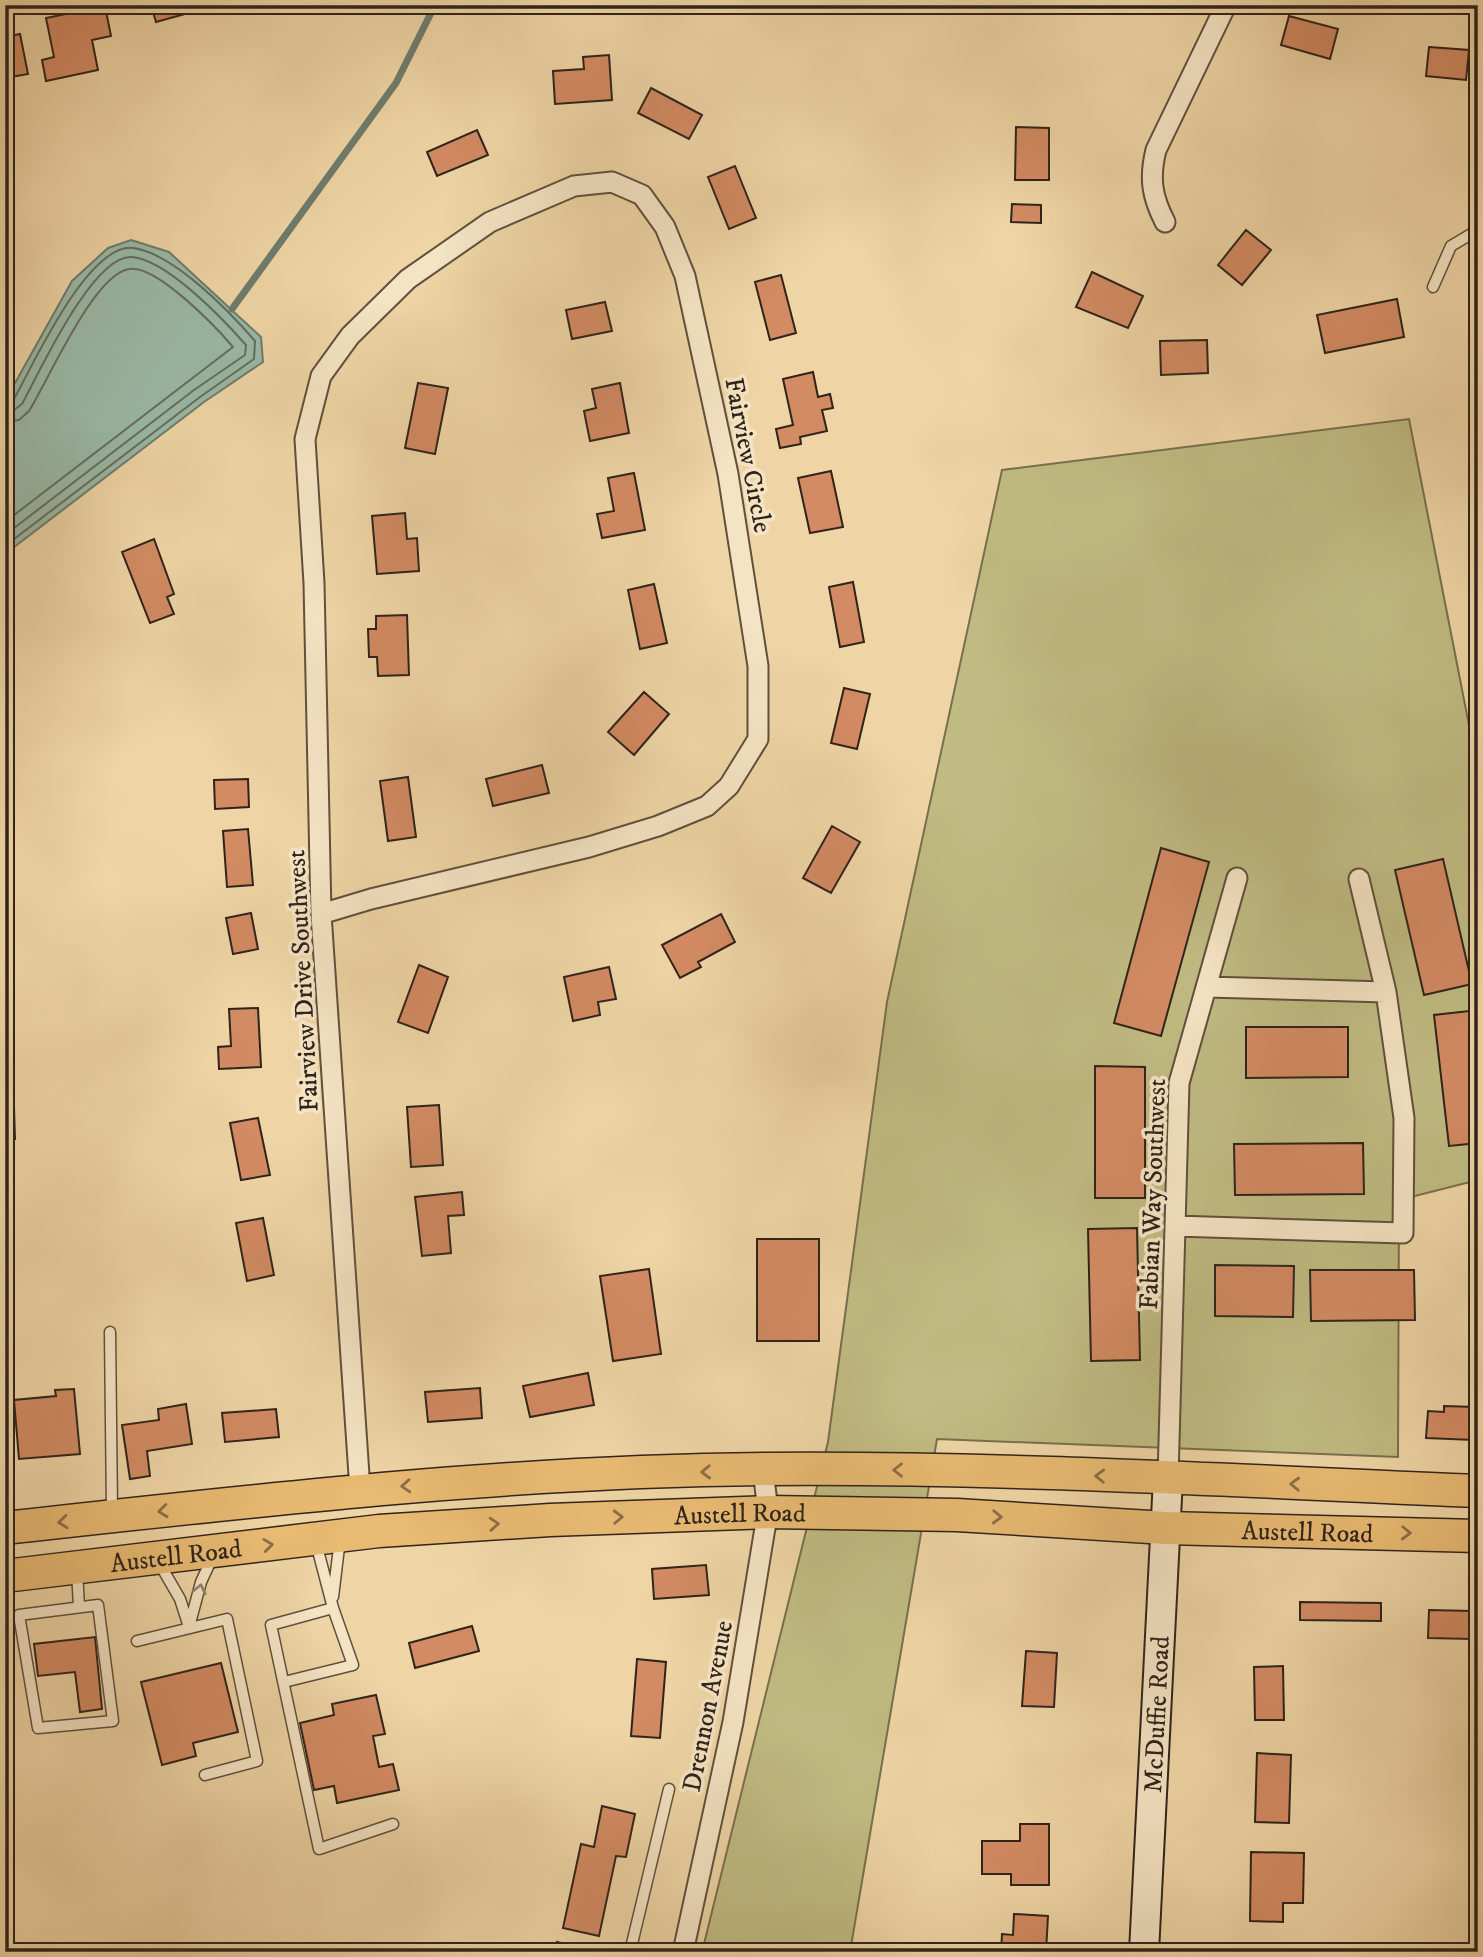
<svg xmlns="http://www.w3.org/2000/svg" width="1483" height="1957" viewBox="0 0 1483 1957" font-family="'IM FELL DW Pica',serif">
<rect width="100%" height="100%" fill="#efd5a5"/>
<filter id="stains"><feTurbulence type="fractalNoise" baseFrequency=".00286" numOctaves="4"/><feColorMatrix values="0 0 0 0 .2 0 0 0 0 .09 0 0 0 0 .02 0 0 0 .5 -.17"/></filter>
<radialGradient id="worn" r=".72"><stop offset=".6" stop-color="#630" stop-opacity="0"/><stop offset="1" stop-color="#630" stop-opacity=".3"/></radialGradient>
<path fill="#c0bb82" stroke="#786f4f" stroke-width="2" d="M1409,419L1478,771V1180L1399,1200L1398,1457L937,1439L850,1952H702L828,1442L887,1002L1002,470Z"/>
<path fill="#9ab9a6" stroke="#6f7d6f" stroke-width="2" d="M131,240L169,252L261,337L263,362L204,402L5,554V401L72,281L108,248Z"/>
<g fill="none" stroke-linecap="round" stroke-linejoin="round">
<path stroke="#646e61" stroke-width="2" d="M5,403L14,399C33,365 88,243 133,248C173,253 229,311 255,341L254,359L200,397L5,546
M5,412L14,410L22,404C39,373 93,254 132,257C167,260 223,319 246,345L245,355L194,390L5,535
M5,422L19,420L29,411C48,381 94,274 129,269C156,264 216,327 233,347L5,522"/>
<path stroke="#6f7d6f" stroke-width="7" d="M232,309L396,83L435,5"/>
</g>
<path fill="#d38b63" stroke="#2f231c" stroke-width="2" d="M151,5H214V6L156,22Z
M105,6L111,36L92,40L98,70L46,81L42,60L54,57L46,18Z
M1289,16L1338,29L1330,59L1281,45Z
M20,34L28,74L5,78V37Z
M1429,47L1469,50L1466,80L1426,76Z
M609,55L612,100L555,104L553,71L584,69L583,57Z
M651,88L702,115L689,139L638,113Z
M1016,127L1049,128V180H1015Z
M477,130L488,155L437,176L427,152Z
M735,166L756,218L729,229L708,177Z
M1012,204L1041,205V223L1011,222Z
M1246,230L1271,250L1242,285L1218,265Z
M1092,272L1143,296L1128,328L1076,307Z
M781,275L796,333L770,340L755,282Z
M1397,299L1404,337L1325,353L1317,315Z
M605,302L612,331L572,339L566,310Z
M1207,340L1208,373L1161,375L1160,341Z
M813,372L818,397L830,394L833,408L822,410L827,431L800,437L801,444L780,448L776,429L793,425L783,379Z
M418,383L448,388L435,454L405,448Z
M620,383L629,433L590,441L584,411L596,408L592,389Z
M831,471L843,527L810,533L798,478Z
M634,473L645,530L602,538L597,514L614,511L608,478Z
M405,513L407,539L417,538L419,571L377,574L372,516Z
M154,539L174,594L167,597L174,614L150,623L122,552Z
M853,582L864,642L840,647L829,587Z
M654,584L667,643L640,649L628,590Z
M407,615L409,675L378,676L377,657H369L368,629H376V616Z
M844,688L870,694L857,749L831,743Z
M644,692L669,714L634,755L608,732Z
M542,765L549,793L493,806L486,779Z
M408,777L416,837L388,841L380,781Z
M248,779L249,807L215,809L214,780Z
M832,826L860,842L831,893L803,878Z
M248,829L253,885L227,887L223,831Z
M1161,848L1209,862L1161,1036L1114,1023Z
M1443,859L1472,984L1424,995L1395,870Z
M251,913L258,949L233,954L226,918Z
M721,914L735,942L698,962L701,967L680,978L662,945Z
M419,965L448,977L428,1033L398,1022Z
M609,967L616,999L598,1002L600,1015L573,1021L564,977Z
M7,983L10,1009H5V984Z
M258,1008L261,1067L219,1069L218,1047L231,1046L229,1009Z
M1478,1010V1143L1449,1146L1434,1015Z
M1246,1027H1348V1077L1246,1078Z
M1095,1066L1145,1067V1198H1095Z
M5,1076H13L15,1139H5Z
M439,1105L443,1165L411,1167L407,1107Z
M258,1118L270,1175L241,1180L230,1123Z
M1363,1143L1364,1194L1235,1195L1234,1144Z
M5,1184H14L13,1240H5Z
M462,1192L464,1215L448,1216L451,1253L422,1256L415,1197Z
M263,1218L274,1275L247,1281L236,1223Z
M1137,1228L1140,1360L1091,1361L1088,1229Z
M757,1239H819V1341H757Z
M1215,1265L1294,1266L1293,1317L1215,1316Z
M649,1269L661,1354L613,1361L600,1276Z
M1310,1270H1414L1415,1320L1311,1321Z
M588,1373L594,1405L530,1417L523,1386Z
M480,1388L482,1418L428,1422L425,1392Z
M74,1389L80,1454L19,1459L14,1400L56,1396L55,1390Z
M186,1404L192,1444L147,1451L150,1476L130,1479L122,1425L159,1420L158,1409Z
M1444,1406L1475,1407L1474,1440L1426,1438L1428,1411L1444,1412Z
M276,1409L279,1437L225,1442L222,1413Z
M706,1565L709,1595L654,1599L652,1569Z
M1300,1602L1381,1603V1621L1300,1620Z
M1429,1610L1472,1611V1639L1428,1638Z
M472,1626L479,1651L415,1668L409,1643Z
M95,1637L102,1709L80,1712L75,1672L38,1676L34,1644Z
M1026,1651L1057,1653L1054,1707L1022,1706Z
M637,1659L666,1662L660,1738L631,1736Z
M221,1663L238,1732L193,1743L196,1756L162,1765L141,1682Z
M1283,1666L1284,1720H1255L1254,1667Z
M376,1695L385,1734L373,1736L379,1767L393,1764L399,1790L337,1803L334,1786L314,1790L300,1723L334,1715L332,1704Z
M1257,1753L1291,1755L1289,1823L1255,1822Z
M602,1806L635,1814L626,1857L616,1856L599,1936L563,1928L581,1844L594,1847Z
M1020,1824H1049V1885H1011V1874H982V1841H1020Z
M1251,1852L1304,1853L1303,1903H1283V1922L1250,1921Z
M1014,1914L1048,1916L1046,1952H1001L1002,1934L1013,1935Z
M557,1942L592,1950V1952H555Z"/>
<g fill="none" stroke-linecap="round" stroke-linejoin="round">
<defs>
<path id="lane" d="M1433,287L1451,246L1478,230
M110,1332L112,1512
M158,1561L180,1599L189,1627L201,1582L213,1556
M77,1571L79,1607
M333,1597L340,1539
M98,1605L113,1721L38,1728L19,1615Z
M333,1608L271,1625L319,1849L393,1824
M137,1641L227,1619L257,1761L205,1775
M284,1682L353,1665L333,1608L316,1543
M630,1952L669,1789"/>
<path id="street" d="M1165,222C1152,197 1149,178 1156,150L1226,5
M321,914L371,899L589,847L658,826L707,806L729,786L758,739V666L728,474L685,276L665,227L642,195L612,182L574,186L490,222L408,279L350,336L321,376L305,439L314,583L321,914L360,1490
M1206,987L1386,992
M1175,1226L1403,1233L1404,1118L1386,992L1359,879
M1168,1478L1179,1083L1237,878
M683,1952L733,1722L764,1534L768,1512L763,1469"/>
<g id="secondary">
<path id="s1" d="M1144,1952L1168,1478"/>
</g>
<g id="primary">
<path d="M5,1528C258,1500 512,1471 766,1469C1004,1467 1241,1481 1478,1491"/>
<path id="s2" d="M5,1576L379,1531L550,1520L768,1512L957,1515L1166,1528L1478,1536"/>
</g>
</defs>
<use href="#lane" stroke="#5f503e" stroke-width="13"/>
<use href="#street" stroke="#5f503e" stroke-width="23"/>
<use href="#secondary" stroke="#2f231c" stroke-width="32"/>
<use href="#primary" stroke="#2f231c" stroke-width="35"/>
<use href="#lane" stroke="#f5e4c4" stroke-width="10"/>
<use href="#street" stroke="#f5e4c4" stroke-width="19"/>
<use href="#secondary" stroke="#f5e4c4" stroke-width="28"/>
<use href="#primary" stroke="#e8ba72" stroke-width="32"/>
</g>
<defs><path id="oneway-chevron" d="M-2-3.5L2.5 0L-2 3.5" fill="none" stroke-width="1.6" stroke-linecap="round" stroke-linejoin="round" transform="scale(1.75)"/></defs>
<g stroke="#8c6e47">
<use href="#oneway-chevron" transform="translate(898 1470) rotate(-180)"/>
<use href="#oneway-chevron" transform="translate(706 1472) rotate(178)"/>
<use href="#oneway-chevron" transform="translate(1100 1476) rotate(-178)"/>
<use href="#oneway-chevron" transform="translate(1295 1484) rotate(-178)"/>
<use href="#oneway-chevron" transform="translate(406 1486) rotate(176)"/>
<use href="#oneway-chevron" transform="translate(163 1511) rotate(174)"/>
<use href="#oneway-chevron" transform="translate(618 1517) rotate(-2)"/>
<use href="#oneway-chevron" transform="translate(997 1517) rotate(2)"/>
<use href="#oneway-chevron" transform="translate(63 1522) rotate(174)"/>
<use href="#oneway-chevron" transform="translate(494 1524) rotate(-4)"/>
<use href="#oneway-chevron" transform="translate(1406 1533) rotate(2)"/>
<use href="#oneway-chevron" transform="translate(268 1545) rotate(-7)"/>
</g>
<use stroke="#928470" href="#oneway-chevron" transform="translate(200 1589) rotate(-77)"/>
<g text-anchor="middle" stroke-width="7" stroke-linejoin="round" paint-order="stroke">
<g font-size="26" fill="#2f231c" stroke="#f5e4c4">
<text transform="translate(749 455) rotate(79)" y="9">Fairview Circle</text>
<text transform="translate(302 981) rotate(-93)" y="9">Fairview Drive Southwest</text>
<text transform="translate(1152 1194) rotate(-88)" y="9">Fabian Way Southwest</text>
<text dy="9" stroke="none"><textPath href="#s2" startOffset="738">Austell Road</textPath></text>
<text dy="9" stroke="none"><textPath href="#s2" startOffset="1306">Austell Road</textPath></text>
<text dy="9" stroke="none"><textPath href="#s2" startOffset="172">Austell Road</textPath></text>
<text transform="translate(707 1706) rotate(-79)" y="9">Drennon Avenue</text>
<text dy="9" stroke="none"><textPath href="#s1" startOffset="238">McDuffie Road</textPath></text>
</g>
</g>
<rect width="1483" height="1957" fill="none" stroke="#efd5a5" stroke-width="28"/>
<rect x="7" y="7" width="1469" height="1943" fill="none" stroke="#2f231c" stroke-width="3.5"/>
<rect x="14" y="14" width="1455" height="1929" fill="none" stroke="#2f231c" stroke-width="2"/>
<rect width="100%" height="100%" filter="url(#stains)"/>
<rect width="100%" height="100%" fill="url(#worn)"/>
</svg>
